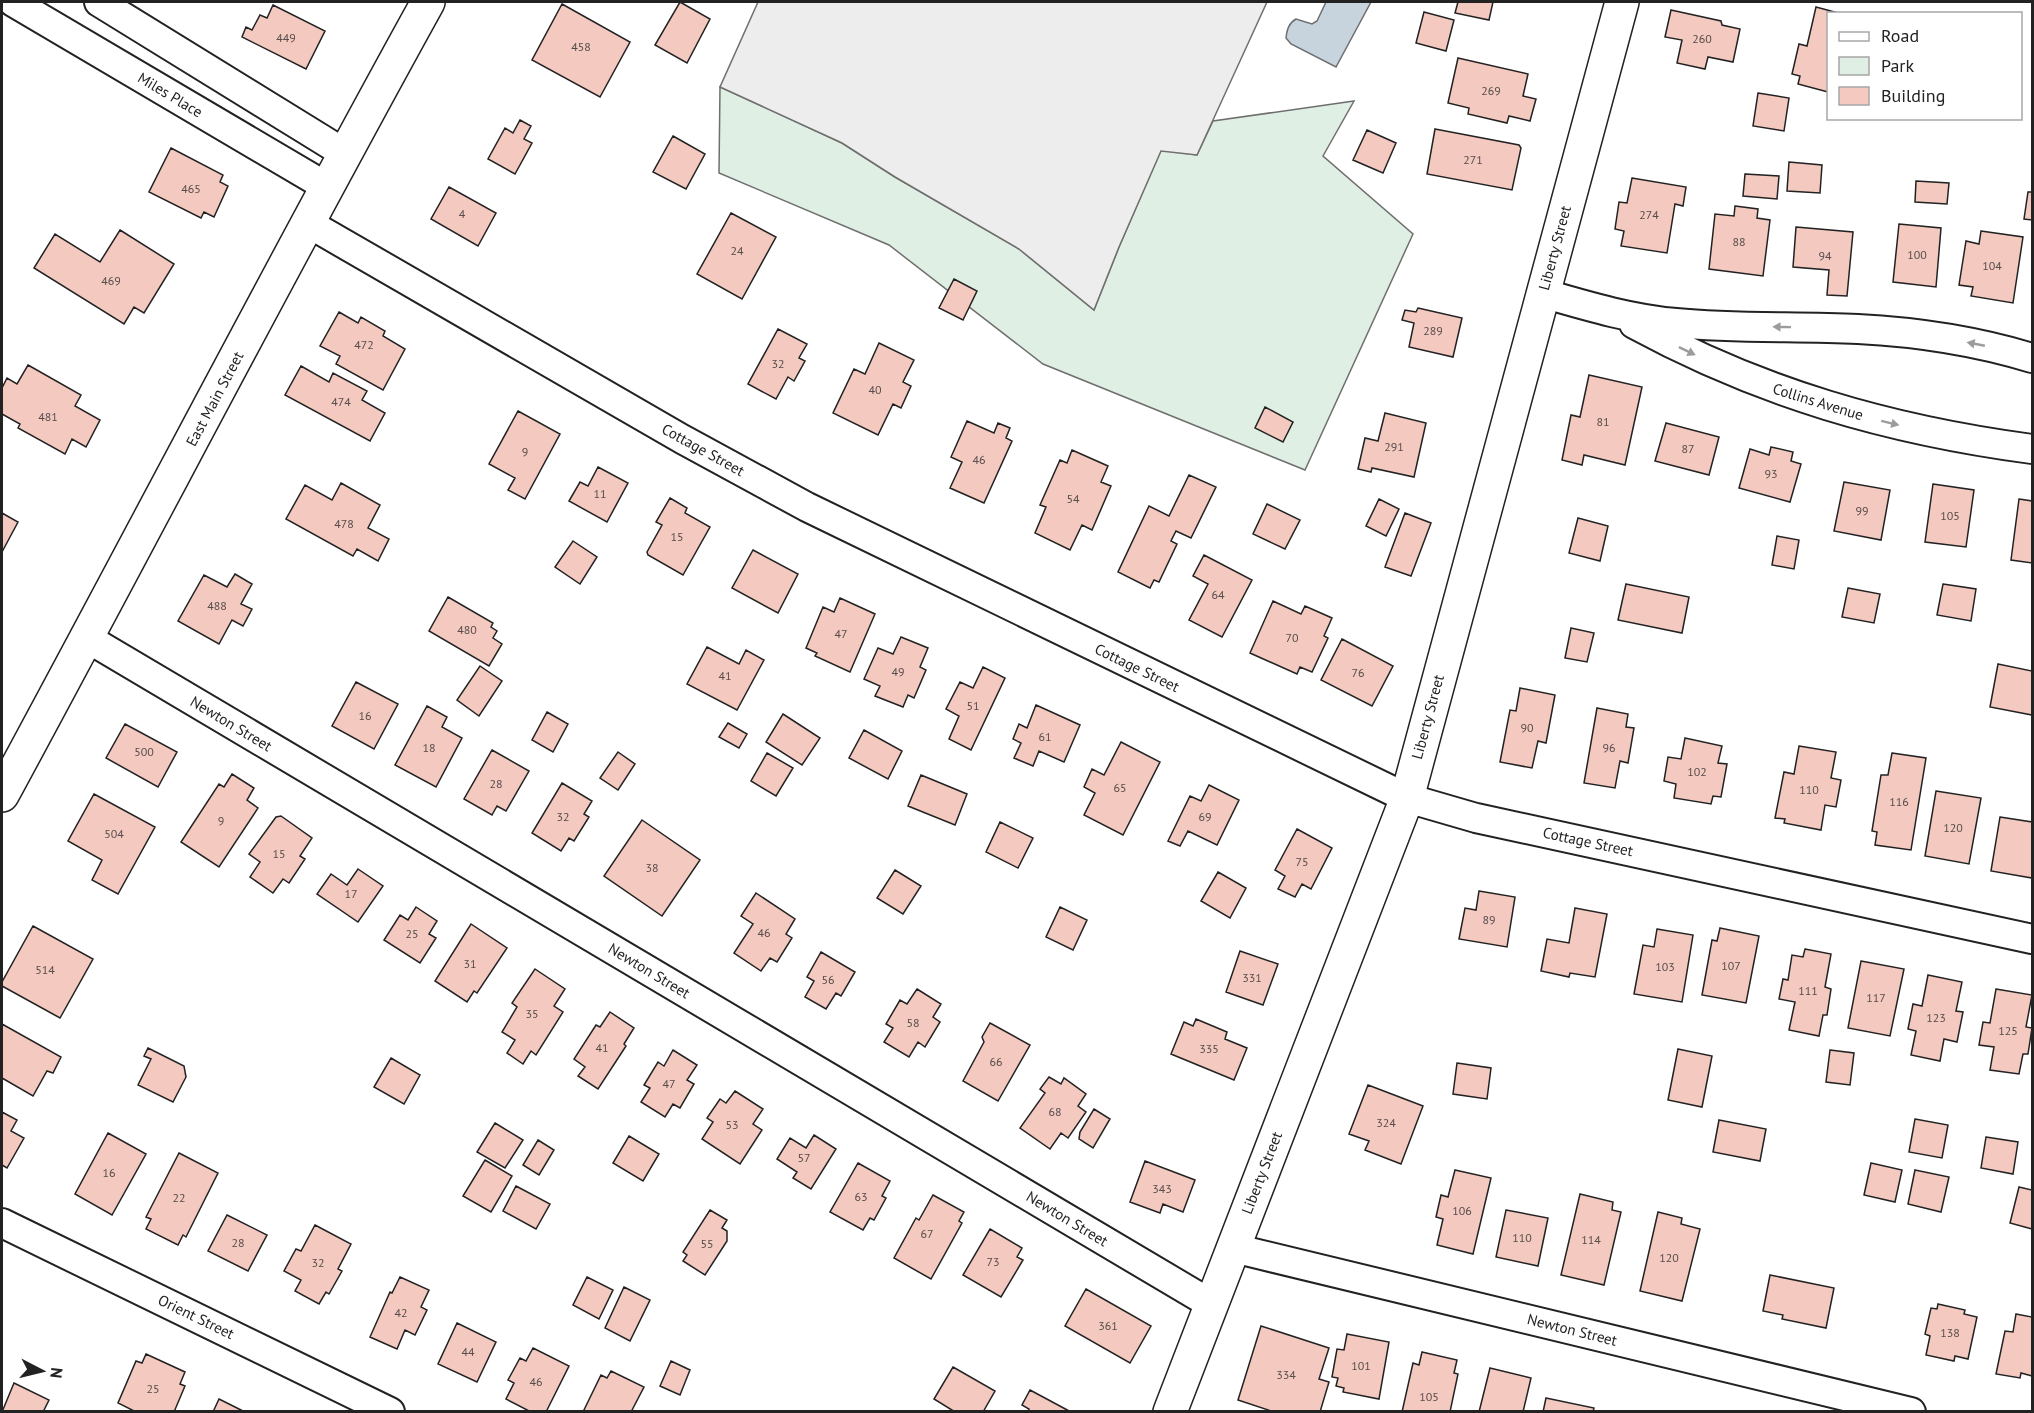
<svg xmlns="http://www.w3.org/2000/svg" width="2034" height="1413" viewBox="0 0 2034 1413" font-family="'PT Sans',sans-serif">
<rect width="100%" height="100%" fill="#fff"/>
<path fill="#e0efe3" stroke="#6f6f6f" stroke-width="1.5" d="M720,87L842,143L895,177L1019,249L1094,310L1119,247L1161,150L1197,155L1213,121L1354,101L1323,156L1413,234L1305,470L1043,364L889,245L719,173Z"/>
<path fill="#ededed" stroke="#6f6f6f" stroke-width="1.5" d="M758,2H1267L1197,155L1161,151L1119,247L1094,310L1019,249L895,177L842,143L720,87Z"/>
<path fill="#c7d3dd" stroke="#6f6f6f" stroke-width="1.5" d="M1326,2H1371L1336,67L1291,44L1286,38C1287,29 1289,23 1296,19L1312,24L1317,21Z"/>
<path fill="#f3c9c0" stroke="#222" stroke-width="1.5" d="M680,2L710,19L687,63L655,45Z
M1458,2H1493L1489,20L1455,13Z
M562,4L630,42L600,97L532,60Z
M273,5L325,31L306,69L242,37L246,27L252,30L260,15L267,18Z
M1816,7L1842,14H1828V92L1798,84L1800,76L1792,74L1799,44L1807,46Z
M1671,10L1721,21L1722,25L1740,29L1733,62L1708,57L1705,69L1677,63L1682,40L1665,37Z
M1424,12L1454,20L1446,51L1416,43Z
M1458,58L1528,74L1523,96L1536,99L1530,121L1509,116L1507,123L1468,114L1469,108L1448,103Z
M1758,93L1789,98L1784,131L1753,126Z
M520,120L531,126L524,139L532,143L515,174L488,159L505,128L513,133Z
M1435,129L1519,145L1521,148L1512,190L1427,174Z
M1367,130L1396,143L1383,173L1353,160Z
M673,136L705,154L686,189L653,172Z
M171,148L223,175L220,182L228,186L214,217L204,212L201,218L149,192Z
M1789,162L1822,165L1820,193L1787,191Z
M1745,174L1779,176L1777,199L1743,196Z
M1632,178L1686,187L1683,206L1675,204L1667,253L1621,246L1624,231L1615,229L1619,202L1627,203Z
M1916,181L1949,183L1947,204L1915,202Z
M449,187L496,213L478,246L431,219Z
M2028,192H2032V220L2024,219Z
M1735,206L1758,209L1757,218L1770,220L1763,276L1709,269L1715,214L1734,216Z
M731,213L776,237L742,299L697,274Z
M1899,224L1941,228L1936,287L1893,282Z
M1796,227L1853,232L1847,296L1827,295L1829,270L1793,267Z
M120,230L174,264L144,313L134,307L124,324L34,268L55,234L100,262Z
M1981,231L2023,237L2013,303L1971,296L1973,287L1959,285L1966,241L1979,244Z
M954,279L977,291L963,320L939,308Z
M1418,308L1462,318L1453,357L1409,347L1414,323L1402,320L1405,310L1416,312Z
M339,312L358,323L361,317L385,331L383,336L405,349L383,390L336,364L340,356L320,346Z
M778,329L807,344L799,358L805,361L794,381L788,377L776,399L748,384Z
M879,343L914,360L903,382L911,386L901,408L893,404L878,435L833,413L854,369L865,374Z
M28,365L81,395L75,406L100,420L86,447L72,439L65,454L18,428L20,424L2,414V388L7,378L17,384Z
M301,366L329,382L333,373L367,391L362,400L385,413L370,441L285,395Z
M1589,375L1642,387L1625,465L1584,455L1582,465L1562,460L1571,415L1580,417Z
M1265,407L1293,422L1283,442L1255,428Z
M518,411L560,434L525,499L508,490L515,478L489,464Z
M1385,413L1426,423L1414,477L1372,468L1371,472L1358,469L1365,438L1378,441Z
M967,421L994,433L998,423L1010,428L1006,438L1012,441L984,503L950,488L962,462L951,457Z
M1666,423L1719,437L1709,475L1655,461Z
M1771,447L1793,452L1791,461L1801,464L1790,502L1739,488L1750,449L1769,455Z
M1072,450L1108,466L1101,482L1111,486L1092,530L1082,525L1070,550L1035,533L1046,507L1040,505L1060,460L1067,463Z
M598,467L628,483L607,522L569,501L580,482L588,486Z
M1189,475L1216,487L1191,538L1176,531L1171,541L1177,544L1159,582L1154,580L1150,588L1118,572L1149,506L1169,516Z
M1844,482L1890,490L1881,540L1834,531Z
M341,483L380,505L368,528L389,539L378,561L357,549L353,556L286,519L305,485L332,500Z
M1933,484L1974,490L1966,547L1925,542Z
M670,498L687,508L685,513L710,527L683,575L648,555L647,552L662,525L656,522Z
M1379,499L1399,509L1386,536L1366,526Z
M2019,499L2032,501V563L2011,560Z
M1267,504L1300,520L1285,549L1253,534Z
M2,513L18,522L2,552Z
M1405,513L1431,523L1411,576L1385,567Z
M1578,518L1608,526L1600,561L1569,553Z
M1777,536L1799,540L1794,569L1772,565Z
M573,541L597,557L580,584L555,567Z
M753,550L798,574L778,613L732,588Z
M1204,555L1252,580L1222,637L1189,620L1208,584L1193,576Z
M235,574L252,584L241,604L252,609L243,626L232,620L219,644L178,621L204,575L227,587Z
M1626,584L1689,597L1682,633L1618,620Z
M1943,584L1976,589L1971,621L1937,615Z
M1848,588L1880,594L1874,623L1842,617Z
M448,597L493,623L491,627L497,631L493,638L502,644L489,666L429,631Z
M840,598L875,614L850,672L815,656L817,653L806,648L823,607L834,612Z
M1273,601L1301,614L1305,606L1332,618L1324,636L1328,638L1312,672L1300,667L1297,674L1250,653Z
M1571,628L1594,633L1587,662L1565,658Z
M901,637L928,648L920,667L926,670L914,698L908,695L903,707L875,696L880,686L864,679L878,648L893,654Z
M1342,639L1393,666L1372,706L1321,680Z
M707,647L739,664L746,650L764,660L737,710L687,684Z
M1998,664L2032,671V715L1990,707Z
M480,666L502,681L479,716L457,700Z
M983,667L1005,678L971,750L949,739L959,716L946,709L960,682L973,688Z
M356,682L398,704L374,749L332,726Z
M1520,688L1555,695L1546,743L1538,741L1532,768L1500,762L1510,710L1516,711Z
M1036,705L1080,725L1064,762L1039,751L1033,766L1014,758L1021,743L1013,739L1019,724L1027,728Z
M427,706L447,717L442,727L462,738L436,787L395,765Z
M1597,708L1628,714L1626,727L1634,728L1628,763L1620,761L1615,788L1584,783Z
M547,712L568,724L553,752L532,740Z
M783,714L820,738L802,765L766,742Z
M728,723L747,734L739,748L719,737Z
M125,724L177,752L158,787L106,758Z
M864,730L902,751L888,779L849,758Z
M1685,738L1722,746L1718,763L1727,764L1721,797L1713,796L1711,804L1674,798L1676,784L1664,781L1668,757L1681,759Z
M1121,742L1160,762L1123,835L1084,815L1095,793L1084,787L1092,769L1104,775Z
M1799,746L1836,752L1831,778L1841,780L1836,807L1825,805L1821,830L1784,823L1785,819L1775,818L1784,772L1794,774Z
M492,750L529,771L506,811L497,806L492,815L464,799Z
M618,752L635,764L618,790L600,778Z
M767,753L793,768L776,796L751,781Z
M1892,753L1926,758L1911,850L1875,845L1877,832L1872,831L1881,775H1888Z
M232,774L254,788L247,800L258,808L219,867L181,842L219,784L224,787Z
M921,775L967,794L955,825L908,806Z
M562,783L592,801L584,814L589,817L574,841L569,838L561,851L532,833Z
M1209,785L1239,800L1217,845L1188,831L1180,846L1168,841L1190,796L1201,801Z
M1936,791L1981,798L1969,864L1925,856Z
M94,794L155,827L118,894L92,880L102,860L68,841Z
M281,816L312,838L300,856L305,859L289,883L283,879L273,893L250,877L260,862L249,854L276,817Z
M2000,817L2032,822V878L1991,871Z
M642,820L700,860L662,916L604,876Z
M1000,822L1033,838L1018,868L986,852Z
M1297,829L1332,848L1311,889L1302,884L1295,897L1278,889L1285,876L1275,870Z
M358,869L383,886L358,922L317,894L331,874L347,885Z
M895,870L921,886L903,914L877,898Z
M1218,872L1246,888L1230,918L1201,901Z
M1479,891L1515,897L1507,947L1459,939L1465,908L1476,910Z
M756,893L795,919L786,934L792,938L777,962L770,958L761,971L734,953L753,924L741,916Z
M416,907L437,921L429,934L436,938L420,963L384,940L400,915L408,920Z
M1060,907L1087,920L1073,950L1046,937Z
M1575,908L1607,914L1595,977L1570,973L1569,977L1541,971L1547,939L1569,943Z
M471,924L507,948L477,993L474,991L467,1002L435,981Z
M33,926L93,959L60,1018L2,986V982Z
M1720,928L1759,936L1746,1003L1702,995L1712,940L1717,941Z
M1657,929L1693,935L1682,1002L1634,994L1643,945L1654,947Z
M1805,949L1831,954L1825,987L1831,989L1827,1015H1823L1819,1036L1789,1030L1795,1002L1779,999L1783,979L1788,980L1792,955L1803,957Z
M1240,951L1278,964L1263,1005L1226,992Z
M821,952L855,972L841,996L836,993L826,1009L805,997L814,981L807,977Z
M1861,961L1904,969L1890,1036L1848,1028Z
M535,969L565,989L554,1006L563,1012L536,1055L531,1051L523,1064L507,1053L515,1040L502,1032L517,1007L512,1003Z
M1928,975L1962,982L1956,1011L1963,1012L1957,1042L1944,1039L1940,1061L1911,1055L1916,1031L1908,1029L1913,1004L1922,1006Z
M917,989L941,1004L933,1017L940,1022L925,1047L918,1042L909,1057L884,1042L893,1028L886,1024L900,1000L907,1004Z
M1996,989L2032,995L2026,1027L2032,1028L2028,1054H2023L2019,1074L1990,1070L1994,1047L1979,1045L1983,1022L1990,1023Z
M610,1012L634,1028L624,1044L626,1046L598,1089L578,1076L585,1067L574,1059L596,1025L600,1027Z
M1196,1019L1227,1032L1225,1039L1247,1048L1234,1080L1171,1054L1184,1022L1193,1026Z
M990,1023L1030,1045L998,1101L963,1081L984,1042L982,1037Z
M2,1024L61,1057L53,1073L47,1071L33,1096L2,1078Z
M148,1048L184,1066L186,1077L173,1102L138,1085L151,1059L144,1056Z
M1678,1049L1712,1056L1702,1107L1668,1100Z
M673,1050L697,1065L687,1080L694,1084L680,1108L673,1104L665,1117L641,1102L650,1088L644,1085L658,1062L664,1066Z
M1830,1050L1854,1053L1850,1085L1826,1082Z
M391,1058L420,1075L404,1104L374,1087Z
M1457,1063L1491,1068L1487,1099L1453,1094Z
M1049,1077L1061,1084L1064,1078L1086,1094L1078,1106L1086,1112L1068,1138L1061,1133L1050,1149L1020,1128L1045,1093L1040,1089Z
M1368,1085L1423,1106L1401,1164L1365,1150L1369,1141L1349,1134Z
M735,1091L763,1109L753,1124L762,1130L740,1164L702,1139L713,1122L707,1118L720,1099L726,1103Z
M1094,1109L1110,1119L1093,1148L1079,1139L1080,1132Z
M2,1112L17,1120L11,1131L24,1138L7,1168L2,1165Z
M1915,1119L1948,1125L1942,1158L1909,1152Z
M1719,1120L1766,1129L1760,1161L1713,1152Z
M495,1123L523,1140L505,1168L477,1152Z
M108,1133L146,1154L112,1215L75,1194Z
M814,1135L836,1149L811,1189L793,1178L797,1172L777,1159L790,1138L806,1148Z
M629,1136L659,1154L643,1181L613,1163Z
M1986,1137L2018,1142L2013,1174L1981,1168Z
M538,1140L554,1150L539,1175L523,1165Z
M179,1153L218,1173L186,1237L183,1235L178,1245L146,1229L151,1219L146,1217Z
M485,1160L512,1176L491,1212L463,1196Z
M1145,1161L1195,1180L1183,1212L1163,1204L1160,1213L1130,1202Z
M858,1163L890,1181L882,1196L886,1198L874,1220L870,1218L863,1230L830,1212Z
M1871,1163L1902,1170L1895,1202L1864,1195Z
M1455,1170L1491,1178L1473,1254L1437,1245L1443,1219L1436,1217L1441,1195L1448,1197Z
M1915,1170L1949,1177L1941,1212L1908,1204Z
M516,1186L550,1204L536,1229L503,1211Z
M2019,1187L2032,1190V1229L2010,1223Z
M1580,1194L1613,1202L1612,1210L1621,1212L1604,1285L1561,1275Z
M933,1195L964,1212L959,1221L962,1223L931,1279L894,1258L916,1218L919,1220Z
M710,1210L727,1220L722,1228L727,1231V1241L705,1275L683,1261L687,1255L683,1252Z
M1506,1210L1548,1218L1538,1266L1496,1257Z
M1658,1212L1682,1218L1681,1224L1700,1229L1682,1301L1640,1291Z
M227,1215L267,1235L248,1271L208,1251Z
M315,1225L351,1244L338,1269L342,1271L329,1294L326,1292L319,1304L295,1291L301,1280L284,1271L296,1249L301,1251Z
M990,1229L1022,1248L1017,1257L1023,1260L1001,1297L963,1275Z
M1770,1275L1834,1288L1826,1328L1782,1319L1783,1315L1763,1311Z
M400,1277L429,1290L421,1307L427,1310L415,1335L405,1330L397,1349L370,1337L390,1292L392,1293Z
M587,1277L613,1290L599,1319L573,1305Z
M624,1287L650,1300L630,1341L605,1328Z
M1086,1289L1151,1326L1130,1363L1065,1326Z
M1938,1304L1965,1310L1964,1314L1977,1317L1968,1359L1955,1356L1954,1361L1926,1355L1930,1336L1925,1334L1931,1308L1937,1309Z
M2016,1314L2032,1317V1376L2021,1373L2020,1378L1996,1374L2005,1331L2013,1332Z
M457,1323L496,1342L477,1382L438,1364Z
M1261,1326L1329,1348L1319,1379L1329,1382L1320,1412H1274L1238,1400Z
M1347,1334L1389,1342L1379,1399L1343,1392L1344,1388L1336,1386L1338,1378L1332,1377L1337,1349L1344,1350Z
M533,1348L569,1366L546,1412H531L506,1399L514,1383L508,1380L520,1358L526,1361Z
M1422,1352L1457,1360L1454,1373L1458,1374L1450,1412H1402L1413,1363L1419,1365Z
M146,1354L185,1372L180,1384L185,1386L174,1412H136L118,1403L136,1361L142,1363Z
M671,1361L690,1370L680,1395L660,1386Z
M953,1367L995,1391L983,1412H955L934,1399Z
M1490,1368L1531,1378L1523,1412H1479Z
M611,1371L644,1387L631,1412H583L601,1375L607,1378Z
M14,1383L49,1400L43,1412H2Z
M1030,1390L1071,1412H1028L1029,1409L1022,1405Z
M1546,1398L1594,1408L1593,1412H1543Z
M219,1399L245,1412H213Z"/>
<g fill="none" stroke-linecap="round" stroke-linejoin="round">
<defs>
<path id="minor" d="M13,2L327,187
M99,2L344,153
M308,223L682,439L807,507L1407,798L1476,818L2032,939
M1542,293C1587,306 1630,319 1676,323C1736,329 1797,326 1858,329C1917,332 1976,341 2032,358
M1634,324C1761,393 1889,430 2032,449
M87,638L1211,1304
M2,1223L390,1412
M1233,1248L1911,1412"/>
<path id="secondary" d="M1170,1412L1407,798L1622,2"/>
<path id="primary" d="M2,795C145,531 283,264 428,2"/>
</defs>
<use href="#minor" stroke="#222" stroke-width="32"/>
<use href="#secondary" stroke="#222" stroke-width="36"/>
<use href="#primary" stroke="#222" stroke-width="36"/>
<use href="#minor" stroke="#fff" stroke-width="28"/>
<use href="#secondary" stroke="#fff" stroke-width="33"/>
<use href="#primary" stroke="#fff" stroke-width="33"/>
</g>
<defs><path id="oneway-solid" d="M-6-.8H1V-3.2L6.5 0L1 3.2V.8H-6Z" transform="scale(1.5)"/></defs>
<g fill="#9c9c9c">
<use href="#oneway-solid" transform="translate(1782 327) rotate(-179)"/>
<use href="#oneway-solid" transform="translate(1976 344) rotate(-169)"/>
<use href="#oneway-solid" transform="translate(1687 351) rotate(26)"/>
<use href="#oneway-solid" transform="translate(1890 423) rotate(14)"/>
</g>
<g text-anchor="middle" stroke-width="4.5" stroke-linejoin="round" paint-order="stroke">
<g font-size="12" fill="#564c4a">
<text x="286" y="42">449</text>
<text x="1702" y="43">260</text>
<text x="581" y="51">458</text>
<text x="1491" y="95">269</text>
<text x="1473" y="164">271</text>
<text x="191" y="193">465</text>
<text x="462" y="218">4</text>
<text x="1649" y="219">274</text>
<text x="1739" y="246">88</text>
<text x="737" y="255">24</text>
<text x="1917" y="259">100</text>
<text x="1825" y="260">94</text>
<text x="1992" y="270">104</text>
<text x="111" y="285">469</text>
<text x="1433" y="335">289</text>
<text x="364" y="349">472</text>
<text x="778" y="368">32</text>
<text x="875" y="394">40</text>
<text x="341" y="406">474</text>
<text x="48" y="421">481</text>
<text x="1603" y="426">81</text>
<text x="1394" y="451">291</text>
<text x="1688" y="453">87</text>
<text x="525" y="456">9</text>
<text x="979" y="464">46</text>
<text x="1771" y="478">93</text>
<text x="600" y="498">11</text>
<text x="1073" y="503">54</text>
<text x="1862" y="515">99</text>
<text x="1950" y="520">105</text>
<text x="344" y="528">478</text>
<text x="677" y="541">15</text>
<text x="1218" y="599">64</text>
<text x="217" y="610">488</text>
<text x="467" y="634">480</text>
<text x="841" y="638">47</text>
<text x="1292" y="642">70</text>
<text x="898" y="676">49</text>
<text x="1358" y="677">76</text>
<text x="725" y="680">41</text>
<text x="973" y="710">51</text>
<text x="365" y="720">16</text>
<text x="1527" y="732">90</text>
<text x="1045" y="741">61</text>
<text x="429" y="752">18</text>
<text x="1609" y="752">96</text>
<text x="144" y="756">500</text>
<text x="1697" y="776">102</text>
<text x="496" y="788">28</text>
<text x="1120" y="792">65</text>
<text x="1809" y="794">110</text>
<text x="1899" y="806">116</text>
<text x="563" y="821">32</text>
<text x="1205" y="821">69</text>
<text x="221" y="825">9</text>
<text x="1953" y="832">120</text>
<text x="114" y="838">504</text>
<text x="279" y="858">15</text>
<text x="1302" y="866">75</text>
<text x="652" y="872">38</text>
<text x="351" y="898">17</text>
<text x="1489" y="924">89</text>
<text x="764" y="937">46</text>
<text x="412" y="938">25</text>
<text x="470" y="968">31</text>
<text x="1731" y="970">107</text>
<text x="1665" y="971">103</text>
<text x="45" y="974">514</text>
<text x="1252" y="982">331</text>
<text x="828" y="984">56</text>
<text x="1808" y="995">111</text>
<text x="1876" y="1002">117</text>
<text x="532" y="1018">35</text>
<text x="1936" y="1022">123</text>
<text x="913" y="1027">58</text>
<text x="2008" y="1035">125</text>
<text x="602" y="1052">41</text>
<text x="1209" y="1053">335</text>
<text x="996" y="1066">66</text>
<text x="669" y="1088">47</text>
<text x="1055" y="1116">68</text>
<text x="1386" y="1127">324</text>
<text x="732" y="1129">53</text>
<text x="804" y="1162">57</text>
<text x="109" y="1177">16</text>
<text x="1162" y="1193">343</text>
<text x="861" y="1201">63</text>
<text x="179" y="1202">22</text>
<text x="1462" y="1215">106</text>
<text x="927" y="1238">67</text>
<text x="1522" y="1242">110</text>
<text x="1591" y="1244">114</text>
<text x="238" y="1247">28</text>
<text x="707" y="1248">55</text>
<text x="1669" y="1262">120</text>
<text x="993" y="1266">73</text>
<text x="318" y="1267">32</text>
<text x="401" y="1317">42</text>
<text x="1108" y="1330">361</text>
<text x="1950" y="1337">138</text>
<text x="468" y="1356">44</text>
<text x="1361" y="1370">101</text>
<text x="1286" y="1379">334</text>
<text x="536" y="1386">46</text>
<text x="153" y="1393">25</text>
<text x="1429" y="1401">105</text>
</g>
<g font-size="15" fill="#222" stroke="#fff">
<text transform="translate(170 95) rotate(31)" y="5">Miles Place</text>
<text transform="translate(1555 248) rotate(-75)" y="5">Liberty Street</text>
<text transform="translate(215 399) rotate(-62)" y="5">East Main Street</text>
<text transform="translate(1818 402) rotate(17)" y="5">Collins Avenue</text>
<text transform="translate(703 450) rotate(29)" y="5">Cottage Street</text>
<text transform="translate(1137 668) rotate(26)" y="5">Cottage Street</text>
<text transform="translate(1428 717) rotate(-75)" y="5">Liberty Street</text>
<text transform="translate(231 724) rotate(31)" y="5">Newton Street</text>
<text transform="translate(1588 842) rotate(12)" y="5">Cottage Street</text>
<text transform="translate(649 971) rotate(31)" y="5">Newton Street</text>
<text transform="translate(1262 1173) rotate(-69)" y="5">Liberty Street</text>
<text transform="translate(1067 1219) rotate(31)" y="5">Newton Street</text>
<text transform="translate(196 1317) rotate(26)" y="5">Orient Street</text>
<text transform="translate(1572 1330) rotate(14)" y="5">Newton Street</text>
</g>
</g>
<rect width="2034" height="1413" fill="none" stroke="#222222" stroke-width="6"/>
<rect x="1827" y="12" width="195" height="108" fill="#ffffff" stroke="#a7a7a7" stroke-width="1.5"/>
<rect x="1839" y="32" width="30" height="9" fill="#ffffff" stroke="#a7a7a7" stroke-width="1.5"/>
<text x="1881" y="42" font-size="18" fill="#222222">Road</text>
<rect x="1839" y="57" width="30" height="18" fill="#e0efe3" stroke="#a7a7a7" stroke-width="1.5"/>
<text x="1881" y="72" font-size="18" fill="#222222">Park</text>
<rect x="1839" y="87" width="30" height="18" fill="#f3c9c0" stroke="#a7a7a7" stroke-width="1.5"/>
<text x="1881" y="102" font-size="18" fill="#222222">Building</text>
<g transform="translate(42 1371) rotate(97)" stroke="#ffffff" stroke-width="4.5" paint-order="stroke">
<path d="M0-4.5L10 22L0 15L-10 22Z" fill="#222222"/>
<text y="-9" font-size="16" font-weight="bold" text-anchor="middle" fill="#222222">N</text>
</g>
</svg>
